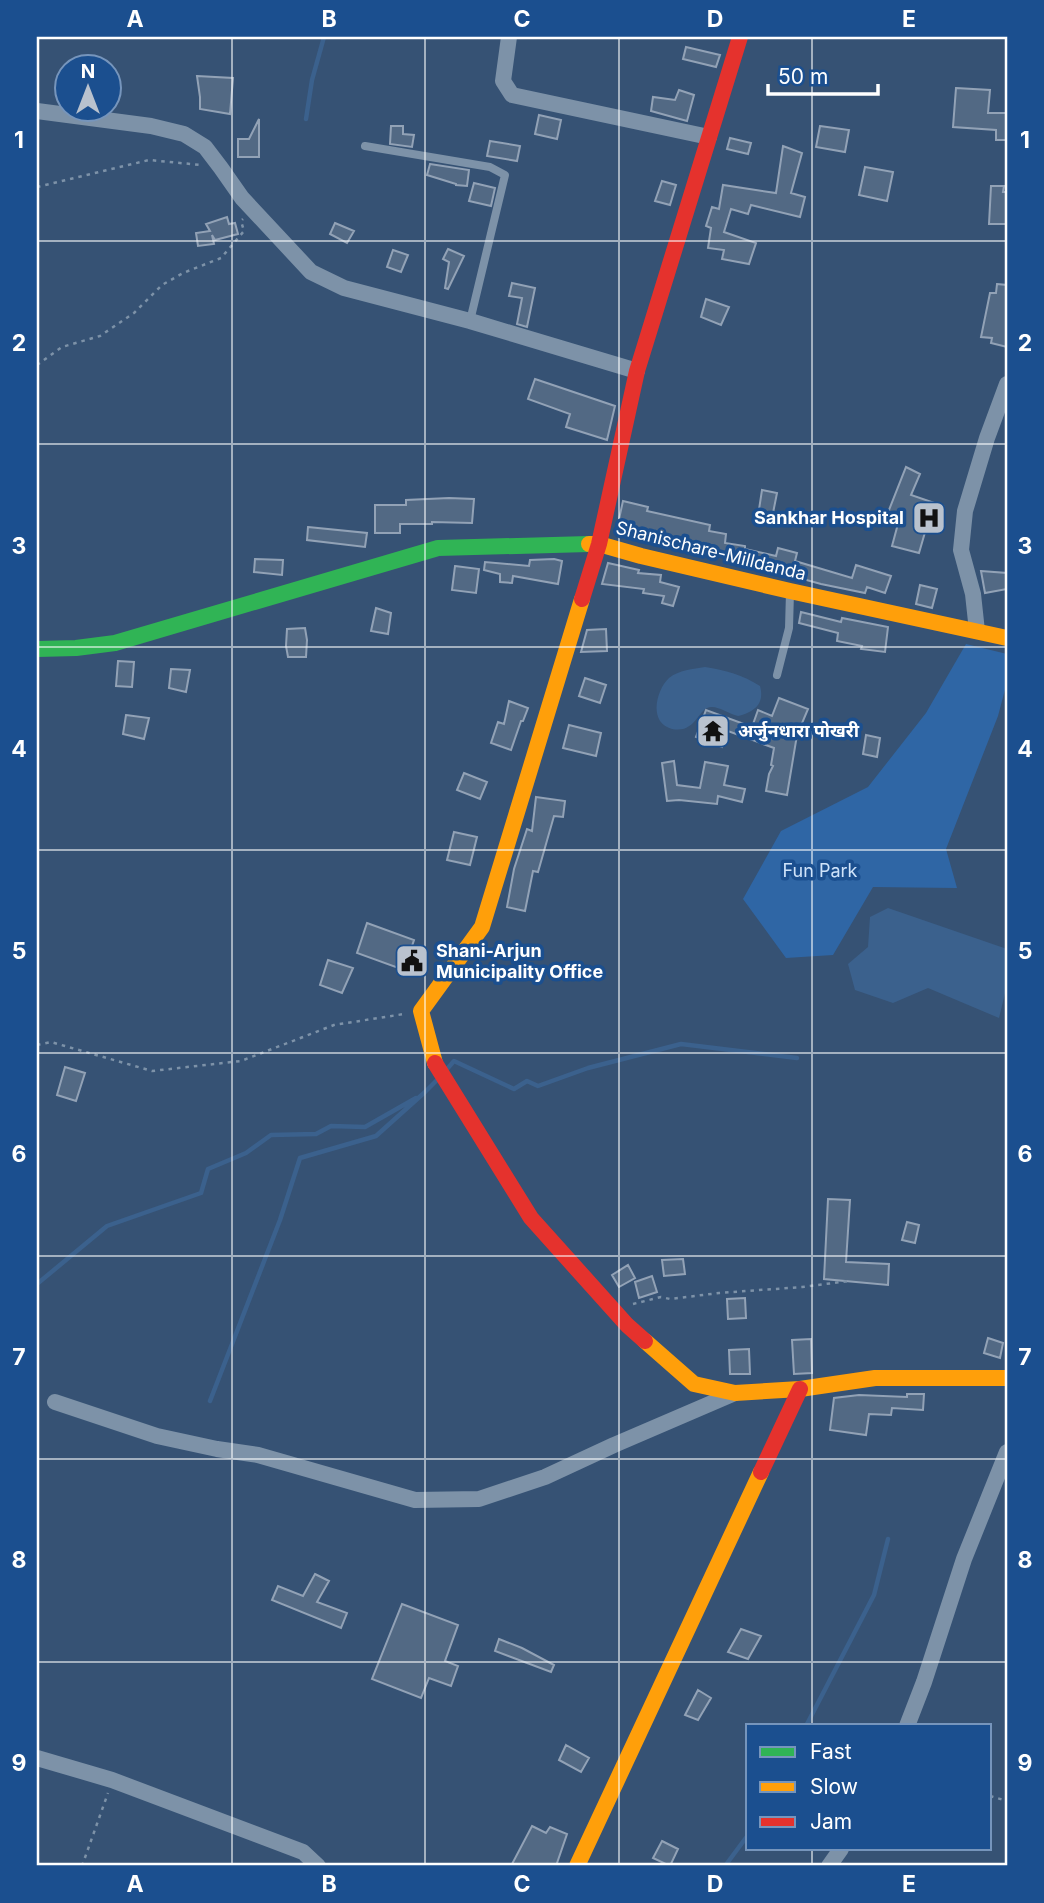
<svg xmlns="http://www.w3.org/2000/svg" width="1044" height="1903" viewBox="0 0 1044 1903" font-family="Inter,'Noto Sans Devanagari',sans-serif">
<rect width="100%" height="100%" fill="#365274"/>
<path fill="#2f66a5" d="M966,644L1007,654V682L998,716L946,849L957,888L873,887L833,955L786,958L743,899L781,831L868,787L926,713Z"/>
<path fill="#3b618d" d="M705,667C725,670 743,675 760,686C765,704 754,712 738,716C729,714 720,707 712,707C698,706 697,734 672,729C648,723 656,690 669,678C679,670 693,669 705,667Z
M888,908L1007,949V985L999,1018L928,988L893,1003L855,990L848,964L868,947L870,917Z"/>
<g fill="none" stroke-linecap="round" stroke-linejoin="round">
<path stroke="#3b618d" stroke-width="4.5" d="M306,119L312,80L324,37
M447,1069L454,1061L514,1089L527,1081L538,1086L588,1068L681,1044L797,1058
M37,1284L107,1226L201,1193L208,1169L246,1153L271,1135L316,1134L331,1126L365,1127L416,1098
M210,1401L280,1220L300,1158L376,1136L425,1092L436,1081
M806,1726L874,1595L888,1539
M725,1866L748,1835"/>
</g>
<path fill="#526984" stroke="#92a2b6" stroke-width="2" d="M686,47L720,55L716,67L683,59Z
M197,76L233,78L230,114L200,109V97Z
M956,88L990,90L988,113H1007V140H996V130L953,127Z
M679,90L694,95L687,121L651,111L653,97L675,100Z
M539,115L561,120L557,139L535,134Z
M259,119V157H238V139H249Z
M391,126H403V134L414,135L412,147L390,144Z
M820,126L849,130L845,152L816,147Z
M730,138L751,143L748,154L727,149Z
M490,141L520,146L517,161L487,156Z
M783,146L802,153L791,193L805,197L800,217L751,205L748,214L731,209L724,232L756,243L749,264L722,259L724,250L708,248L711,228L706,226L712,207L719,209L723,185L776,193Z
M430,164L469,170L467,186L456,185V184L427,175Z
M865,167L893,172L887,201L859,195Z
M662,181L676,185L670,205L655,201Z
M474,183L495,188L491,206L469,201Z
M991,186H1004L1003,192H1007V224H989Z
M227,217L229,224L235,223L238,234L215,240L212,235L214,244L198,246L196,233L210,231L206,224Z
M335,223L354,231L347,243L330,234Z
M448,249L464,256L448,289L445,288L449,262L443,259Z
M393,250L408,255L401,272L387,267Z
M512,283L535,288L527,327L517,324L522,298L509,296Z
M997,284L1007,285V347L991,343L992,338L981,337L990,293H996Z
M706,299L729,307L721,325L701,317Z
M535,379L615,406L607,440L566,427L570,414L528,399Z
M906,467L920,474L911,495L943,506L937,525L928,522L919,553L892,546L899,520L887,515Z
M762,490L777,493L772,518L758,516Z
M449,498L474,499L472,523L432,522V524H400V533H375V505H406V500Z
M623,501L648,507L647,511L710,525L709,531L726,534L725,543L745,546V549L776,556L778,548L797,553L795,561L852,578L856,565L891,576L885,593L867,587L865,593L821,584L745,563L746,560L646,538L647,533L625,527L626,521L619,519Z
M308,527L367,533L365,547L307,540Z
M255,559L283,560L282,575L254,572Z
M554,559L562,561L558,584L513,576L512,583L500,582V574L484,570L485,562L529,566L530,560Z
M608,563L639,570L638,573L661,575L660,582L679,587L673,606L662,603L664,596L643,593L644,589L602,584Z
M455,566L479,569L476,593L452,590Z
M981,571L1007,573V589L985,593Z
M920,585L937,589L932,608L916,604Z
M376,608L391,613L388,634L371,631Z
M801,612L841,622L842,618L888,627L885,652L861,649L862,646L837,641L838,633L799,623Z
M305,628L307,640L306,657H288L286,646L287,629Z
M606,629L607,651L581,652L587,630Z
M118,661L134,662L132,687L116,686Z
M171,669L190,670L186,692L169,688Z
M585,678L606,685L600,703L579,696Z
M779,698L808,709L797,735L787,795L766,791L769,774L773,766L771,765L774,748L728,731L722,747L696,737L706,710L752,727L758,710L772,716Z
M509,701L528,708L523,721H521L511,750L491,743L498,722L504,724Z
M126,715L149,718L144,739L123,734Z
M569,725L601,733L596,756L563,748Z
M866,735L880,738L877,757L863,754Z
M674,761L677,785L700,788L705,762L728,766L724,785L745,789L742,802L718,796L717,804L679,800L667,801L662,763Z
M464,773L487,782L480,799L457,790Z
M536,797L565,801L563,817L554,816L538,872L533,871L525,911L507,907L514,869L527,829L532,831Z
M454,832L477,837L470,865L447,860Z
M367,923L414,940L404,970L357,953Z
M328,960L353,968L342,993L320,985Z
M65,1067L85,1073L76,1101L57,1095Z
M828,1199L850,1200L846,1262L889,1264L888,1285L824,1279Z
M907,1222L919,1225L915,1243L902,1240Z
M683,1259L685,1274L664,1276L662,1260Z
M628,1265L635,1278L619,1287L612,1275Z
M652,1276L657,1292L639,1298L635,1282Z
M745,1298L746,1318L728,1319L727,1299Z
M988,1338L1003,1343L1000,1358L984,1353Z
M811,1339L812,1373L794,1374L792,1340Z
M749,1349L750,1374H730L729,1350Z
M907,1394H924L923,1410L892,1408L891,1415L869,1414L866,1435L830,1430L834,1398L859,1395L907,1397Z
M315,1574L329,1581L317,1602L347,1613L341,1628L272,1600L278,1586L303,1596Z
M402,1604L458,1625L445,1661L458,1666L451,1686L429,1678L421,1698L372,1679Z
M741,1629L761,1636L748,1659L728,1652Z
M499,1639L522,1648L554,1665L551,1672L495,1651Z
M698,1690L711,1698L698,1720L685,1715Z
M566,1745L589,1758L581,1772L559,1760Z
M532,1826L546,1833L550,1827L567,1834L556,1866H511Z
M662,1841L678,1849L670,1866L653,1858Z"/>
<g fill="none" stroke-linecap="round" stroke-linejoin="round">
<path stroke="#7d92a8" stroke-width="2.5" stroke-dasharray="3.5 5" stroke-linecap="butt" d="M37,187L149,160L201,165
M37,365L62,347L100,336L134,313L162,285L183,273L221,258L244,231L241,221L243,219
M37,1045L51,1042L152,1071L241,1061L334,1025L404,1014
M633,1304L661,1297L670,1299L719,1293L802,1287L849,1281
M990,1796L1007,1801
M82,1866L108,1793"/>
<path stroke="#7d92a8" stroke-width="8" d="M365,146L490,167L505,175L470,321
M777,675L789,628L790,592"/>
<path stroke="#7d92a8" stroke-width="16" d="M509,37L503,81L512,95L709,137
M37,111L151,126L184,134L205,147L221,168L242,198L311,272L344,288L470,321L637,371
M977,631L973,594L961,550L965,511L987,438L1007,384
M55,1402L157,1436L217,1449L258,1455L415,1500L479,1499L545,1477L614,1445L735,1393
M907,1726L924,1682L964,1559L1007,1452
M37,1758L112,1780L303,1852L318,1866
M829,1866L841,1849"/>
<path stroke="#30b455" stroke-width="16" d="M37,649L76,648L115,643L438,548L589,544"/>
<path stroke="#ff9f0a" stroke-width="16" d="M589,544H599L641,556L790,591L1007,638
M435,1063L421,1011L482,927L582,599
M645,1341L694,1384L735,1393L800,1389L875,1378H1007
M577,1866L761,1472"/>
<path stroke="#e5322d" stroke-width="16" d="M582,599L599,544L637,371L740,37
M435,1063L531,1218L627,1325L645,1341
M761,1472L800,1389"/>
</g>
<path fill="none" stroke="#fff" stroke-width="2" stroke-opacity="0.55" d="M232,37V1866M425,37V1866M619,37V1866M812,37V1726M37,241H1007M37,444H1007M37,647H1007M37,850H1007M37,1053H1007M37,1256H1007M37,1459H1007M37,1662H1007M812,1849V1866"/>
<defs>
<symbol id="hospital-square" viewBox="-11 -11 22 22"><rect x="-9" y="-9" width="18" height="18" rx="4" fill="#b9c2ce" stroke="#1b4f8f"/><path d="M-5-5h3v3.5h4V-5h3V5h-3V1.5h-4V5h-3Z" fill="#111"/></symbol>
<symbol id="temple-square" viewBox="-11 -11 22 22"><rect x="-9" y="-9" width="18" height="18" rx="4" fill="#b9c2ce" stroke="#1b4f8f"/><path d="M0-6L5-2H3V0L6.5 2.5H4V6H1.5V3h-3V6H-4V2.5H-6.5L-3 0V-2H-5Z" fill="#111"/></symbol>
<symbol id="civic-square" viewBox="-11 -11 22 22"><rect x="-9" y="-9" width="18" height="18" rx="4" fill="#b9c2ce" stroke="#1b4f8f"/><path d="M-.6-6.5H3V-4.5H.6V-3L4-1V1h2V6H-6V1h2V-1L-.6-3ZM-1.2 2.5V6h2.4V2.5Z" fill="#111"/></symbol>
</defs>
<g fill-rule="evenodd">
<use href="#hospital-square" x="910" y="499" width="38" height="38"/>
<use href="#temple-square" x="694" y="712" width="38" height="38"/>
<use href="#civic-square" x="393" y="942" width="38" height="38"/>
</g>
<g text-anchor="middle" stroke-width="7" stroke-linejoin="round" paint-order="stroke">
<g font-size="18" font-weight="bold" fill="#fff" stroke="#1b4f8f" text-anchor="start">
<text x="904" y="524" text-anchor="end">Sankhar Hospital</text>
<text x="738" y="737">अर्जुनधारा पोखरी</text>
<text x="436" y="957">Shani-Arjun<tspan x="436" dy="21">Municipality Office</tspan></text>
</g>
<g font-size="18" fill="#fff" stroke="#1b4f8f">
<text transform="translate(711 551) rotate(14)" y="6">Shanischare-Milldanda</text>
</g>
<g font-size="18" fill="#cfe3fa" stroke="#1b4f8f">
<text x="820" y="877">Fun Park</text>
</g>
</g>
<rect width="1044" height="1903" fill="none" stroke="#1b4f8f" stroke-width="77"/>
<rect x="746" y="1724" width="245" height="126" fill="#1b4f8f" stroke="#7695bc" stroke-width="2"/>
<rect x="760" y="1747" width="35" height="10" fill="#30b455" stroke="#7695bc" stroke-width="2"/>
<text x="810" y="1759" font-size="21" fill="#ffffff">Fast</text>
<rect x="760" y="1782" width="35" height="10" fill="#ff9f0a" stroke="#7695bc" stroke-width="2"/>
<text x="810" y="1794" font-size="21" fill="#ffffff">Slow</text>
<rect x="760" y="1817" width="35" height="10" fill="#e5322d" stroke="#7695bc" stroke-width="2"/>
<text x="810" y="1829" font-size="21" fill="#ffffff">Jam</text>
<g transform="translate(88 88)"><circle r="33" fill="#1b4f8f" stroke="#7695bc" stroke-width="2"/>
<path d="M0-5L12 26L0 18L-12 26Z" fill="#b9c2ce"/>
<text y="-10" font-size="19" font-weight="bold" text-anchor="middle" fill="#ffffff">N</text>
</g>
<path d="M768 84v10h110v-10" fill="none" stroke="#ffffff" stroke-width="3.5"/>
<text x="778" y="84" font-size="21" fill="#ffffff" stroke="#1b4f8f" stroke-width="5" paint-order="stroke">50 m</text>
<rect x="38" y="38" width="968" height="1826" fill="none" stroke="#fff" stroke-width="2.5"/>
<g font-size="23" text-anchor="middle" font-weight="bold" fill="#fff">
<text x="135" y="27">A</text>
<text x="329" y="27">B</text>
<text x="522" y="27">C</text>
<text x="715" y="27">D</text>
<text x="909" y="27">E</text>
<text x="19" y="148">1</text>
<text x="1025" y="148">1</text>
<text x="19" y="351">2</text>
<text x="1025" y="351">2</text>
<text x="19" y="554">3</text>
<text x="1025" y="554">3</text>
<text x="19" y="757">4</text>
<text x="1025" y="757">4</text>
<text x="19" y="959">5</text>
<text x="1025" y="959">5</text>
<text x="19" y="1162">6</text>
<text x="1025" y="1162">6</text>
<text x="19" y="1365">7</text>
<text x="1025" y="1365">7</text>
<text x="19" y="1568">8</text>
<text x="1025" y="1568">8</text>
<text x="19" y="1771">9</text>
<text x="1025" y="1771">9</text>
<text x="135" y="1892">A</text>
<text x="329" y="1892">B</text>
<text x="522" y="1892">C</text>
<text x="715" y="1892">D</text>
<text x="909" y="1892">E</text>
</g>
</svg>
